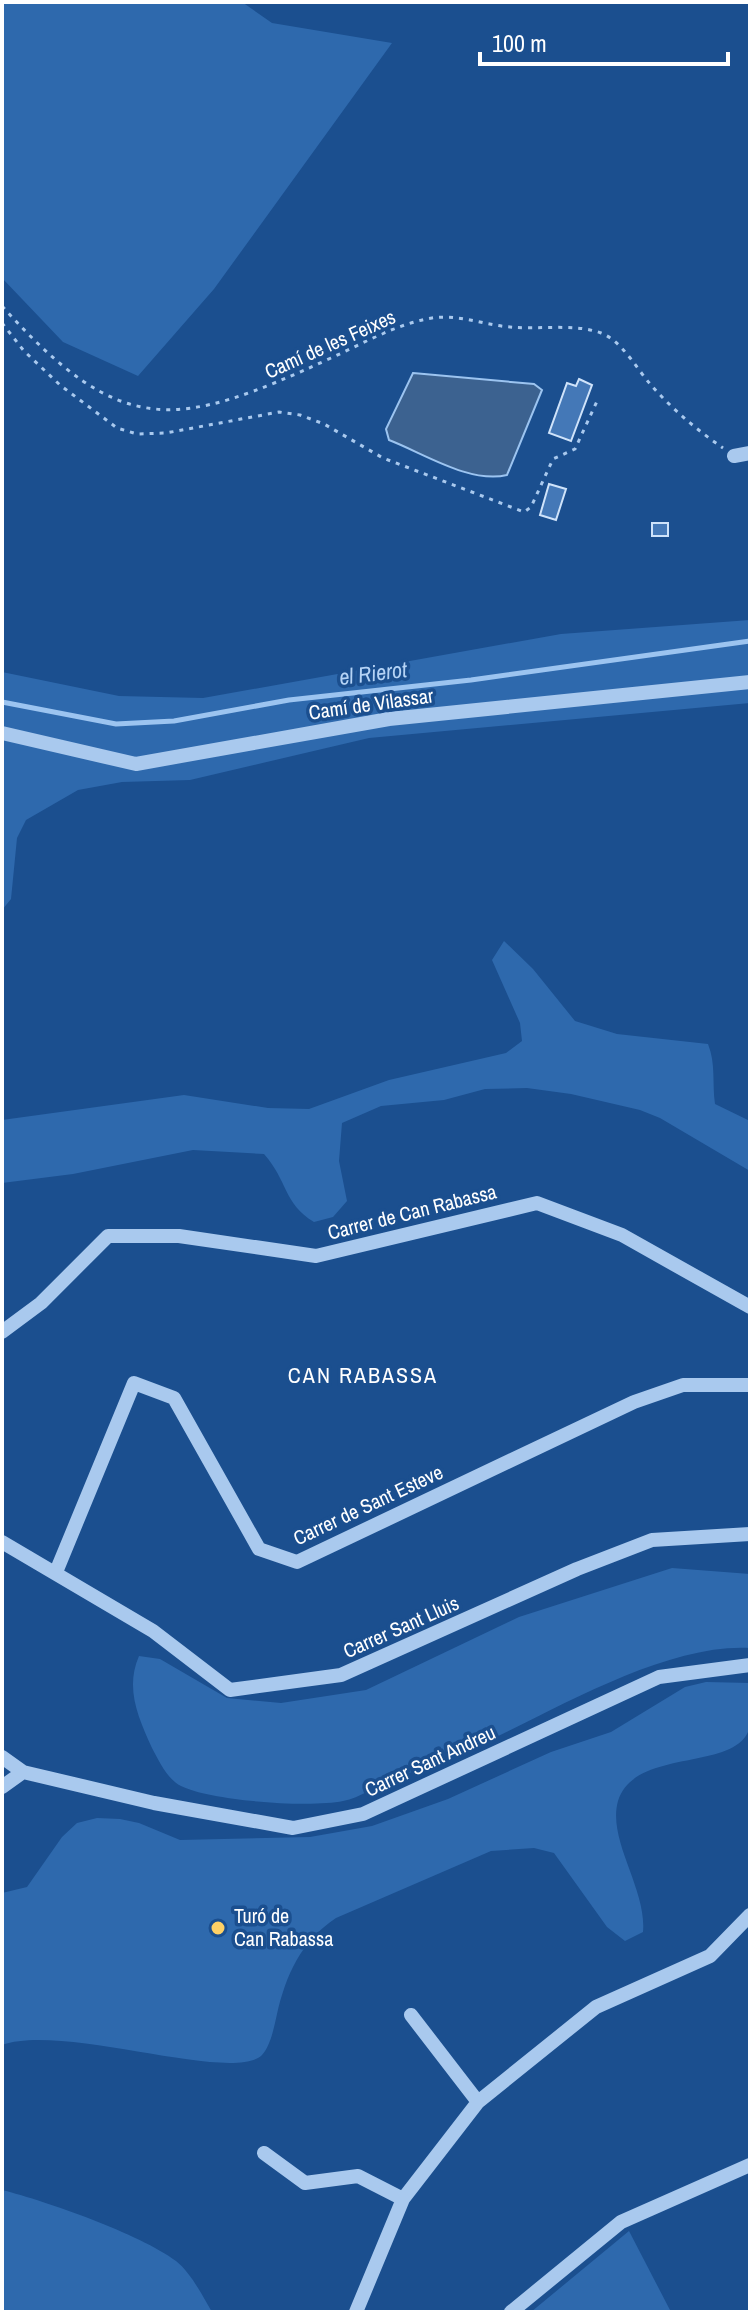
<svg xmlns="http://www.w3.org/2000/svg" width="752" height="2314" viewBox="0 0 752 2314" font-family="'Archivo Narrow',sans-serif">
<rect width="100%" height="100%" fill="#1b4f8f"/>
<path fill="#2e69ad" d="M2,2H242L272,23L392,43L214,289L138,376L63,342L2,278Z
M750,620V703L369,738L190,780L122,782L78,790L26,820L17,838L11,899L2,910V672L119,696L203,698L561,634Z
M504,941L533,969L575,1021L617,1034L708,1044C716,1064 712,1083 715,1104L750,1121V1171L660,1118L640,1110L571,1094L527,1088L485,1089L444,1100L381,1106L342,1123L339,1161L347,1201L333,1217L314,1222C283,1203 288,1181 264,1154L193,1150L73,1174L2,1183V1120L184,1095L268,1108L309,1109L389,1080L506,1053L522,1041L520,1023L492,960Z
M672,1568L750,1574V1648C662,1643 547,1715 467,1751C443,1762 418,1769 393,1779C377,1785 360,1798 343,1801C309,1808 211,1801 181,1786C167,1779 159,1761 152,1748C138,1717 125,1688 139,1656L160,1659L227,1698L281,1703L366,1690L519,1617Z
M706,1682L750,1683C750,1696 752,1713 750,1726C740,1773 635,1746 618,1801C607,1840 647,1889 643,1932L625,1941L607,1927L554,1853L534,1848L491,1851L336,1918C301,1941 286,1975 277,2014C274,2027 271,2045 262,2055C232,2084 64,2023 2,2045V1893L27,1887L62,1837L77,1823L97,1818L120,1819L139,1823L180,1840L310,1837L372,1826L448,1799L551,1752L611,1732L685,1687Z
M2,2190C46,2201 140,2234 176,2261C191,2273 202,2295 212,2312H2Z
M629,2231L671,2312H531Z"/>
<path fill="#3c6290" stroke="#9cc4f0" stroke-width="2" d="M413,373L534,384L542,390L507,475C470,484 423,453 389,440L386,429Z"/>
<g fill="none" stroke-linecap="round" stroke-linejoin="round">
<path stroke="#9cc4f0" stroke-width="5" d="M2,702L116,724L174,721L289,700L471,680L750,641"/>
</g>
<path fill="#4478b7" stroke="#cfe3fa" stroke-width="2" d="M579,379L592,385L571,441L549,433L567,383L576,386Z
M549,484L566,489L556,520L540,515Z
M652,523H668V536H652Z"/>
<g fill="none" stroke-linecap="round" stroke-linejoin="round">
<path stroke="#a9c9ee" stroke-width="3" stroke-dasharray="4 6" stroke-linecap="butt" d="M2,306C122,440 177,429 331,358C364,343 396,324 432,318C459,314 484,325 510,327C538,330 574,323 601,333C622,341 636,368 651,385C672,409 697,430 723,448
M2,323L24,351L60,385L117,428L137,434L166,433L279,412L300,415L324,424L383,458L524,512L531,507L553,459L575,449L598,399"/>
<path stroke="#a9c9ee" stroke-width="14" d="M734,456L750,453
M2,733L136,764L389,719L750,682
M2,1332L41,1303L108,1236H179L316,1256L537,1203L622,1235L750,1307
M2,1542L153,1631L230,1690L341,1675L577,1569L652,1540L750,1534
M56,1572L134,1383L174,1398L259,1549L297,1562L634,1402L683,1385H750
M2,1757L23,1772L154,1803L293,1828L363,1814L659,1677L750,1665
M2,1787L23,1772
M411,2015L478,2102
M264,2153L305,2183L358,2176L403,2199
M356,2312L403,2199L478,2102L596,2007L710,1956L750,1915
M511,2312L621,2222L750,2165"/>
</g>
<circle fill="#ffd166" stroke="#1b4f8f" stroke-width="3" cx="218" cy="1928" r="8"/>
<g text-anchor="middle" stroke-width="7" stroke-linejoin="round" paint-order="stroke">
<g font-size="20" fill="#fff" stroke="#1b4f8f">
<text transform="translate(330 344) rotate(-24)" y="7">Camí de les Feixes</text>
<text transform="translate(371 704) rotate(-8)" y="7">Camí de Vilassar</text>
<text transform="translate(412 1212) rotate(-14)" y="7">Carrer de Can Rabassa</text>
<text transform="translate(368 1505) rotate(-25)" y="7">Carrer de Sant Esteve</text>
<text transform="translate(401 1627) rotate(-24)" y="7">Carrer Sant Lluis</text>
<text transform="translate(430 1761) rotate(-25)" y="7">Carrer Sant Andreu</text>
</g>
<g font-size="20" fill="#fff" stroke="#1b4f8f" text-anchor="start">
<text x="234" y="1923">Turó de<tspan x="234" dy="23">Can Rabassa</tspan></text>
</g>
<g font-size="22" font-style="italic" fill="#b5d3f5" stroke="#1b4f8f">
<text transform="translate(373 673) rotate(-7)" y="8">el Rierot</text>
</g>
<g font-size="22" letter-spacing="2" fill="#fff" stroke="#1b4f8f">
<text x="363" y="1383">CAN RABASSA</text>
</g>
</g>
<rect width="752" height="2314" fill="none" stroke="#ffffff" stroke-width="8"/>
<path d="M480 52v12h248v-12" fill="none" stroke="#ffffff" stroke-width="4"/>
<text x="492" y="52" font-size="24" fill="#ffffff" stroke="#1b4f8f" stroke-width="6" paint-order="stroke">100 m</text>
</svg>
